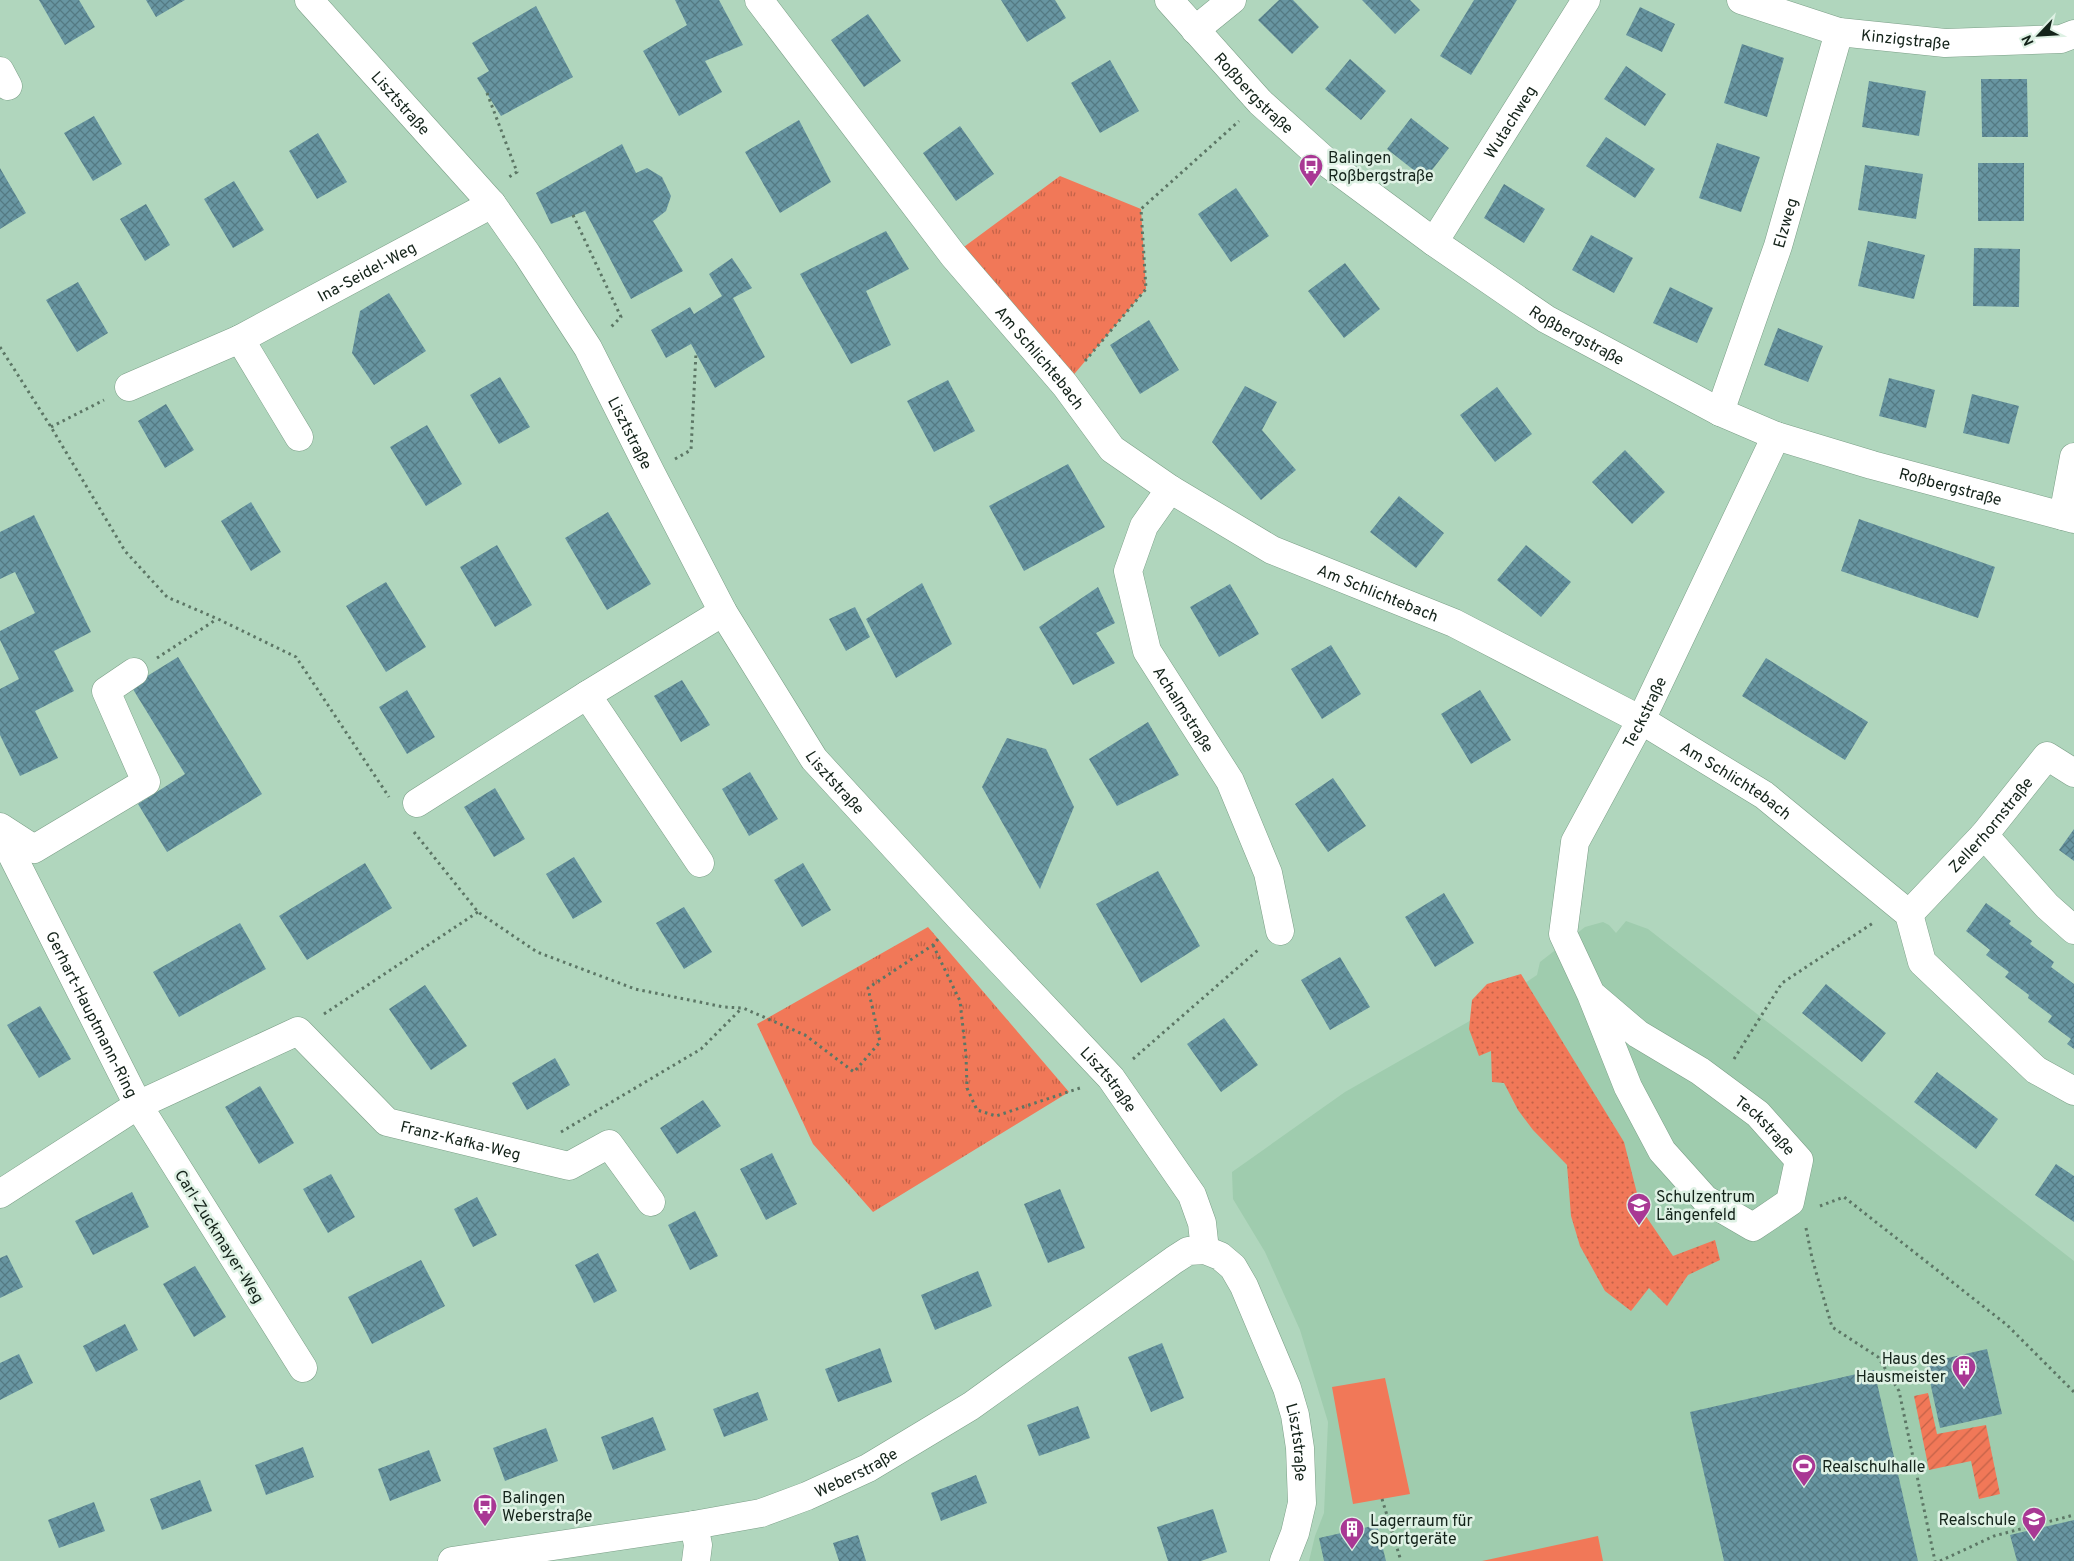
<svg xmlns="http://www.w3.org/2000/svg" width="2074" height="1561" viewBox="0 0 2074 1561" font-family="Overpass,sans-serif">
<defs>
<pattern id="grass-dots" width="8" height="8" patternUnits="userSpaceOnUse" patternTransform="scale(1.25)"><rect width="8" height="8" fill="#f17858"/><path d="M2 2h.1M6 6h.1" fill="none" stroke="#c26248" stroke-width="1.8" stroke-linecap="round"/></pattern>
<pattern id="park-tufts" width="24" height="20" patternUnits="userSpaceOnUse" patternTransform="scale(1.25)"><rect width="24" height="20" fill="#f17858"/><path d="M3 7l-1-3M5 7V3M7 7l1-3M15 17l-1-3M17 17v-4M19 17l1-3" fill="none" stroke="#c26248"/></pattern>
<pattern id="garden-furrows" width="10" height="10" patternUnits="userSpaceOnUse" patternTransform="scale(1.25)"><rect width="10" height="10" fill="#f17858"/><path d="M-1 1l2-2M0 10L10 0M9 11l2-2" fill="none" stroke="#c26248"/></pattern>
<pattern id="building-cross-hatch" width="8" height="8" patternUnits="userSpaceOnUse" patternTransform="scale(1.25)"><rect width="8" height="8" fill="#6896a2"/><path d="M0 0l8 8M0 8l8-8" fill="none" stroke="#547a83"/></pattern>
</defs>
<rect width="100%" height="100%" fill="#b0d6bd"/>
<path fill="#9fccae" d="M1626,921L1648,929L2074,1261V1561H1309L1315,1536L1324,1513L1328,1422L1300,1330L1265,1252L1233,1199L1232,1172L1345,1092L1510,998L1525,983L1537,975L1540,962L1585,927L1603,922L1609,925L1616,933Z"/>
<path fill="url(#grass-dots)" d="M1521,974L1624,1142L1641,1209L1673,1256L1715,1240L1720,1260L1688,1275L1667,1306L1649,1288L1631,1311L1605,1291L1580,1246L1571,1216L1567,1165L1533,1130L1518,1110L1504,1083L1492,1082L1491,1051L1479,1056L1469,1029L1472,1000L1487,984Z"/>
<path fill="url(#park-tufts)" d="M1060,176L1141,209L1146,289L1065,385L953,255Z
M928,927L1069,1092L873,1212L813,1144L757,1024Z"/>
<path fill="url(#garden-furrows)" d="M1928,1393L1937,1434L1986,1425L2000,1494L1979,1499L1971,1461L1929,1470L1914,1396Z"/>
<path fill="#f17858" d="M1385,1378L1410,1494L1353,1504L1332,1387Z
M1598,1536L1603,1561H1482Z"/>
<path fill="url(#building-cross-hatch)" d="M39,0H79L95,27L65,45Z
M146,0H185L156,17Z
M675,0H719L743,45L705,61L722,92L679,116L643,51L687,25Z
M1001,0H1055L1066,18L1027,42Z
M1279,0H1293L1319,27L1292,54L1258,20Z
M1362,0H1410L1420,10L1395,34Z
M1474,0H1517L1471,75L1440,56Z
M536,6L573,77L501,116L477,78L489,71L472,43Z
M1640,7L1675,24L1662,52L1626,35Z
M868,14L901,61L864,87L831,40Z
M1742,44L1784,58L1767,117L1724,103Z
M1350,59L1386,91L1361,120L1325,89Z
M1110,60L1139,111L1100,133L1071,83Z
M1626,66L1666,94L1645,126L1604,99Z
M1981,79H2027L2028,137H1982Z
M1869,81L1926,91L1919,136L1862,127Z
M94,116L122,164L93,181L64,133Z
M1411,118L1449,148L1425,179L1387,149Z
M799,120L831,182L780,213L745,152Z
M960,126L994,174L956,201L923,153Z
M318,133L347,182L317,199L289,151Z
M1606,137L1655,169L1635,198L1586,166Z
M1717,143L1760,157L1741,212L1699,198Z
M622,144L636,173L647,168L662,177L671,196L666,211L653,221L683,271L631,299L585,211L551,224L536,193Z
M1978,163H2024V221H1978Z
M1865,165L1923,174L1916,219L1858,210Z
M0,168L26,213L0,229Z
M234,181L264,230L233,248L204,199Z
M1504,184L1545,209L1524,243L1484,218Z
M1236,188L1269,236L1231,262L1198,214Z
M146,204L170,245L145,261L120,219Z
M886,231L909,269L866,291L891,345L851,364L800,274Z
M1591,235L1633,258L1614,293L1572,270Z
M1868,241L1925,255L1914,299L1858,286Z
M1974,248L2020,249L2019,307L1973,306Z
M732,258L752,288L733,298L765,357L715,388L691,344L666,358L651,330L690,307L694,314L722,296L709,274Z
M1345,263L1380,309L1344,338L1308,291Z
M78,282L108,333L77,352L46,300Z
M1670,287L1713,308L1697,343L1653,323Z
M389,293L426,351L374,385L352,353L360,311Z
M1149,320L1179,370L1140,394L1110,345Z
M1778,328L1823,346L1808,382L1764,365Z
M500,377L530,427L499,444L470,395Z
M1889,378L1935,390L1926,428L1879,416Z
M948,380L975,431L934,452L907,401Z
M1245,386L1277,402L1262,430L1296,470L1261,500L1212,442Z
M1497,387L1532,434L1495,462L1460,415Z
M1972,394L2019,406L2009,444L1963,433Z
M166,404L194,450L165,468L138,421Z
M427,425L462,484L426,506L390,447Z
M1625,450L1665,492L1632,524L1592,482Z
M1068,464L1105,527L1024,571L989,506Z
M1399,496L1444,533L1416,568L1370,532Z
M251,502L281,552L251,571L221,521Z
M608,512L651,584L607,610L565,538Z
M34,515L91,632L54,651L74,691L35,711L58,758L20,776L0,735V689L19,679L0,640V631L35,613L15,572L0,579V532Z
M1859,519L1995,567L1978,618L1841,571Z
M497,545L532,605L495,627L460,567Z
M1526,545L1571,582L1541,617L1497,580Z
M386,582L426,647L386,672L346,606Z
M922,583L952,644L896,678L866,619Z
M1230,584L1259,634L1219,657L1190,607Z
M1098,587L1115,623L1096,633L1115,663L1073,685L1039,627Z
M855,607L870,637L846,651L829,619Z
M1331,645L1361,694L1322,719L1291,669Z
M178,657L262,794L167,852L138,804L185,774L131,686Z
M1766,658L1868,722L1845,760L1742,696Z
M682,680L710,725L681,742L654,696Z
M407,690L435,737L407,754L379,707Z
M1480,690L1511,740L1471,764L1441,714Z
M1148,722L1179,775L1117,806L1089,759Z
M1007,738L1046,749L1074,807L1040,889L982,787Z
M750,772L778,819L749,836L722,789Z
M1333,778L1366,826L1328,852L1295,804Z
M495,788L525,839L494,857L464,807Z
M2074,829V861L2059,850Z
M574,857L602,902L573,919L546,874Z
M365,863L392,908L307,960L279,916Z
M803,863L831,910L802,927L774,880Z
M1158,871L1200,946L1141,983L1096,904Z
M1444,893L1474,943L1435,967L1405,917Z
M1986,903L2011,921L2009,924L2032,941L2030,944L2054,962L2051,967L2074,984V1049L2067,1044L2071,1039L2048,1022L2052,1016L2028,998L2029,995L2005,977L2009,972L1986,955L1990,950L1966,931Z
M684,907L712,952L684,969L656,923Z
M240,923L266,969L179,1017L153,972Z
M1340,957L1370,1007L1330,1030L1301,980Z
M1826,984L1886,1033L1862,1062L1802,1013Z
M425,985L467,1046L431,1070L389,1009Z
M40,1006L71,1059L39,1078L7,1025Z
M1224,1018L1258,1065L1221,1092L1187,1044Z
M555,1058L570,1085L527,1110L512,1083Z
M1937,1072L1998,1119L1976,1149L1914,1102Z
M260,1086L294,1143L259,1164L225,1107Z
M703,1100L721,1126L677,1154L660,1128Z
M772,1153L797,1204L766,1220L740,1169Z
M2056,1164L2074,1176V1222L2035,1195Z
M331,1174L355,1217L328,1233L303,1189Z
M1060,1189L1085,1248L1048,1263L1024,1204Z
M132,1192L149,1227L93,1255L75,1221Z
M477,1197L497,1235L473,1247L454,1209Z
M695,1211L718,1256L690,1270L668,1225Z
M598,1253L617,1291L594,1303L575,1265Z
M7,1255L23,1287L0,1298V1258Z
M421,1260L445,1306L372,1344L348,1297Z
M195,1266L226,1317L194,1337L163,1284Z
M978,1271L992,1306L935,1330L921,1295Z
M125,1324L138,1350L96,1372L83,1346Z
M1162,1343L1184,1398L1151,1412L1128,1357Z
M880,1348L892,1382L838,1402L825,1369Z
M1987,1349L2002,1414L1940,1428L1926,1363Z
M19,1354L33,1383L0,1400V1363Z
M1874,1370L1918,1561H1724L1690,1412Z
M758,1392L768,1420L724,1437L713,1409Z
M1078,1406L1090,1438L1039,1456L1027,1425Z
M653,1417L666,1450L613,1470L601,1437Z
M546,1428L558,1461L505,1481L493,1448Z
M303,1447L314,1477L266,1495L255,1465Z
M429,1450L441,1481L390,1501L378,1469Z
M976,1475L987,1503L941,1521L931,1493Z
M200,1480L212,1511L162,1530L150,1499Z
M94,1502L105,1531L59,1548L48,1520Z
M1213,1509L1227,1552L1201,1561H1168L1157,1527Z
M2074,1520V1561H2017L2010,1535Z
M1377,1525L1386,1561H1324L1319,1538Z
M858,1535L866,1561H839L833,1543Z"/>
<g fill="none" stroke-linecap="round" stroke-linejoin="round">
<defs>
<g id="minor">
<path id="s1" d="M309,0L492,204L527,254L588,348L651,473L723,612L814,759L959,917L1111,1078L1192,1195L1202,1223L1205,1250"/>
<path id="s2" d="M759,0L953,255L1065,385L1112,449L1170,489L1272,550L1454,623L1641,720L1764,795L1909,914L1922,962L2036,1070L2074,1091"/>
<path id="s3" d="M1169,0L1260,102L1330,165L1434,242L1546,319L1720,412L1776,436L1872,465L2074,519"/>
<path id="s4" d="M1741,0L1839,32L1945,43L2061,39L2074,34"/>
<path d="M1195,30L1232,0"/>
<path d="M0,71L8,86"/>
<path id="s5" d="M1434,242L1586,0"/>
<path d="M129,387L240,339"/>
<path id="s6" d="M1720,412L1778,246L1839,32"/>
<path id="s7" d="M299,437L240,339L492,204"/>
<path id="s8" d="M1170,489L1144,526L1128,571L1147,651L1230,781L1268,873L1280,931"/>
<path d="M2063,516L2074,457"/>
<path d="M587,695L700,863"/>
<path d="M417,803L587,695L723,612"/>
<path d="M0,827L34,849L146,782L106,691L134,672"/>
<path id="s9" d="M0,831L138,1105L0,1194"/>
<path d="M1984,835L2047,906L2074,930"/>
<path id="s10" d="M1909,914L1984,835L2047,756L2074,773"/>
<path id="s11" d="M1591,994L1638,1034L1700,1071L1758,1114L1799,1160L1790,1202L1753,1227L1705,1199L1662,1151L1628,1087L1591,994L1563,934L1575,842L1641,720L1776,436"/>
<path id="s12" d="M303,1368L138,1105L298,1031L387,1122L569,1166L609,1144L651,1202"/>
<path d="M694,1525L698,1545L696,1561"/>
<path id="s13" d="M452,1561L694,1525L761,1513L807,1496L868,1468L971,1406L1174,1260L1188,1251L1205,1250L1220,1256L1233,1267L1244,1286L1287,1388L1295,1415L1300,1448L1302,1503L1295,1533L1284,1561"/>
</g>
</defs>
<use href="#minor" stroke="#7b9f87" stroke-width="29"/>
<path stroke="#5c7665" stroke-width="3" stroke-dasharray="2.5 4" stroke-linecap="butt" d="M487,93L517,172L509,177
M573,215L621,317L611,327
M0,347L51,427L125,551L167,597L218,619L296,657L389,797
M1085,361L1146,289L1141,209L1239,121
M51,427L104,400
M675,459L691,450L696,353
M157,658L217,619
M414,832L478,912L537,952L635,989L724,1007L743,1008L805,1035L854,1072L880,1042L868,988L933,945L938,939
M933,945L960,1001L966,1055L967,1088L977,1110L996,1116L1080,1088
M324,1014L478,912
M1133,1059L1258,950
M1734,1059L1782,983L1873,923
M561,1132L701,1049L742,1008
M1820,1206L1844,1197L2007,1325L2074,1392
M1806,1228L1812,1258L1832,1327L1878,1357L1899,1391L1935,1561
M1382,1499L1401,1561
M1940,1561L1994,1536L2074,1515"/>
<use href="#minor" stroke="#fff" stroke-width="28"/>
</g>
<defs>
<symbol id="bus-pin" viewBox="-11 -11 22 30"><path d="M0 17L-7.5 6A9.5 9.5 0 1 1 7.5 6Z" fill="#a93894" stroke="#def1e4"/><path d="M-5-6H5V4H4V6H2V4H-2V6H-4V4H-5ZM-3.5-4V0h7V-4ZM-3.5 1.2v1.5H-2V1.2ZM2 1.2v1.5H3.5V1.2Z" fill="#fff"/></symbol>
<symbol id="school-pin" viewBox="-11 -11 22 30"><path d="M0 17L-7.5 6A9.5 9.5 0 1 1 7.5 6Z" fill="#a93894" stroke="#def1e4"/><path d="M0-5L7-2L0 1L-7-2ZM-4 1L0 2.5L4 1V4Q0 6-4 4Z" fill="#fff"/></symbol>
<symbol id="building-pin" viewBox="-11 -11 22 30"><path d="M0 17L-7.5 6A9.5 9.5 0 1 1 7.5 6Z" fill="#a93894" stroke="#def1e4"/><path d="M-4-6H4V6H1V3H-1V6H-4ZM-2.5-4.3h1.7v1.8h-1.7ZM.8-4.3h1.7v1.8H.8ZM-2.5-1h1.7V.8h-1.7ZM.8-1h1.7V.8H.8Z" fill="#fff"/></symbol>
<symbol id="stadium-pin" viewBox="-11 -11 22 30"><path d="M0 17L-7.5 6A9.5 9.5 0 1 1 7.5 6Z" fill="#a93894" stroke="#def1e4"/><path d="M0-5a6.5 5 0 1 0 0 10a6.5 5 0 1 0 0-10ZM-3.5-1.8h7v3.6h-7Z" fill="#fff"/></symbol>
</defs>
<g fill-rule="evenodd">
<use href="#bus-pin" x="1297" y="152" width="28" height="38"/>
<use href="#school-pin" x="1625" y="1191" width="28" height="38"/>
<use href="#building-pin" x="1950" y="1353" width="28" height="38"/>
<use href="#stadium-pin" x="1790" y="1452" width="28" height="38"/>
<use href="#bus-pin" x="471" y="1492" width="28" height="38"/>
<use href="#school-pin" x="2020" y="1505" width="28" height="38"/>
<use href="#building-pin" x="1338" y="1515" width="28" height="38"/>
</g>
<g text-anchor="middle" stroke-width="5" stroke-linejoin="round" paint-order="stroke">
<g font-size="16" fill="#14231a" stroke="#def1e4">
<text dy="6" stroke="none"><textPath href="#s4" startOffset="170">Kinzigstraße</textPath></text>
<text dy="6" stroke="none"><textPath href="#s3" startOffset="126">Roßbergstraße</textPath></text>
<text dy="6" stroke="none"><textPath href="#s1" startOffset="138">Lisztstraße</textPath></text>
<text dy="6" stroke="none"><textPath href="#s5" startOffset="142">Wutachweg</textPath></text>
<text dy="6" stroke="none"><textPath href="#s6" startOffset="200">Elzweg</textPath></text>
<text dy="6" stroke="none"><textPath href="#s7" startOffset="258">Ina-Seidel-Weg</textPath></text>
<text dy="6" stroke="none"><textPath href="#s3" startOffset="531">Roßbergstraße</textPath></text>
<text dy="6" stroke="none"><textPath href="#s2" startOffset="455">Am Schlichtebach</textPath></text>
<text dy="6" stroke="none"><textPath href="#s1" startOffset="542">Lisztstraße</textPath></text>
<text dy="6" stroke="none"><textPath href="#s3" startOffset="936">Roßbergstraße</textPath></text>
<text dy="6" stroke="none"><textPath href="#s2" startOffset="875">Am Schlichtebach</textPath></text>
<text dy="6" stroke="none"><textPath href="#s8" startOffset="244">Achalmstraße</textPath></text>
<text dy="6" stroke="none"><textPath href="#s11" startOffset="954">Teckstraße</textPath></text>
<text dy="6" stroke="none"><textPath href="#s2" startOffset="1280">Am Schlichtebach</textPath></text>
<text dy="6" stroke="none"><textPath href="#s1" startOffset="948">Lisztstraße</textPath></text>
<text dy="6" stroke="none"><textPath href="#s10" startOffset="121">Zellerhornstraße</textPath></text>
<text dy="6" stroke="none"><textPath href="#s9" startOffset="205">Gerhart-Hauptmann-Ring</textPath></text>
<text dy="6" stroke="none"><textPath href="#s1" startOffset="1352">Lisztstraße</textPath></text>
<text dy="6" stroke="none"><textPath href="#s11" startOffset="219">Teckstraße</textPath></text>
<text dy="6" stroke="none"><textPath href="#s12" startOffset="690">Franz-Kafka-Weg</textPath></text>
<text transform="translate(220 1236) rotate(58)" y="6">Carl-Zuckmayer-Weg</text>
<text dy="6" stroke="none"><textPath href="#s13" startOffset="1054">Lisztstraße</textPath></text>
<text dy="6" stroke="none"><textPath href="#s13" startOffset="416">Weberstraße</textPath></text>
</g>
<g font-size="16" fill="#14231a" stroke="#def1e4" text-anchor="start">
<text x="1328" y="163">Balingen<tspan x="1328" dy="18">Roßbergstraße</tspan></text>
<text x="1656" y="1202">Schulzentrum<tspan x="1656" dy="18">Längenfeld</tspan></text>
<text x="1946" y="1364" text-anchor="end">Haus des<tspan x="1946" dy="18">Hausmeister</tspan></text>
<text x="1822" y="1472">Realschulhalle</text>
<text x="502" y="1503">Balingen<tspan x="502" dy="18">Weberstraße</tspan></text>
<text x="2016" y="1525" text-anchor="end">Realschule</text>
<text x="1370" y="1526">Lagerraum für<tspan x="1370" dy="18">Sportgeräte</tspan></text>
</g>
</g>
<g transform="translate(2039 35) rotate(245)" stroke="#def1e4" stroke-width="4" paint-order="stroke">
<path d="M0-4L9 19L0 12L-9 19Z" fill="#14231a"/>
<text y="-8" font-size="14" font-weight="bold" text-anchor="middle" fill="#14231a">N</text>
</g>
</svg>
